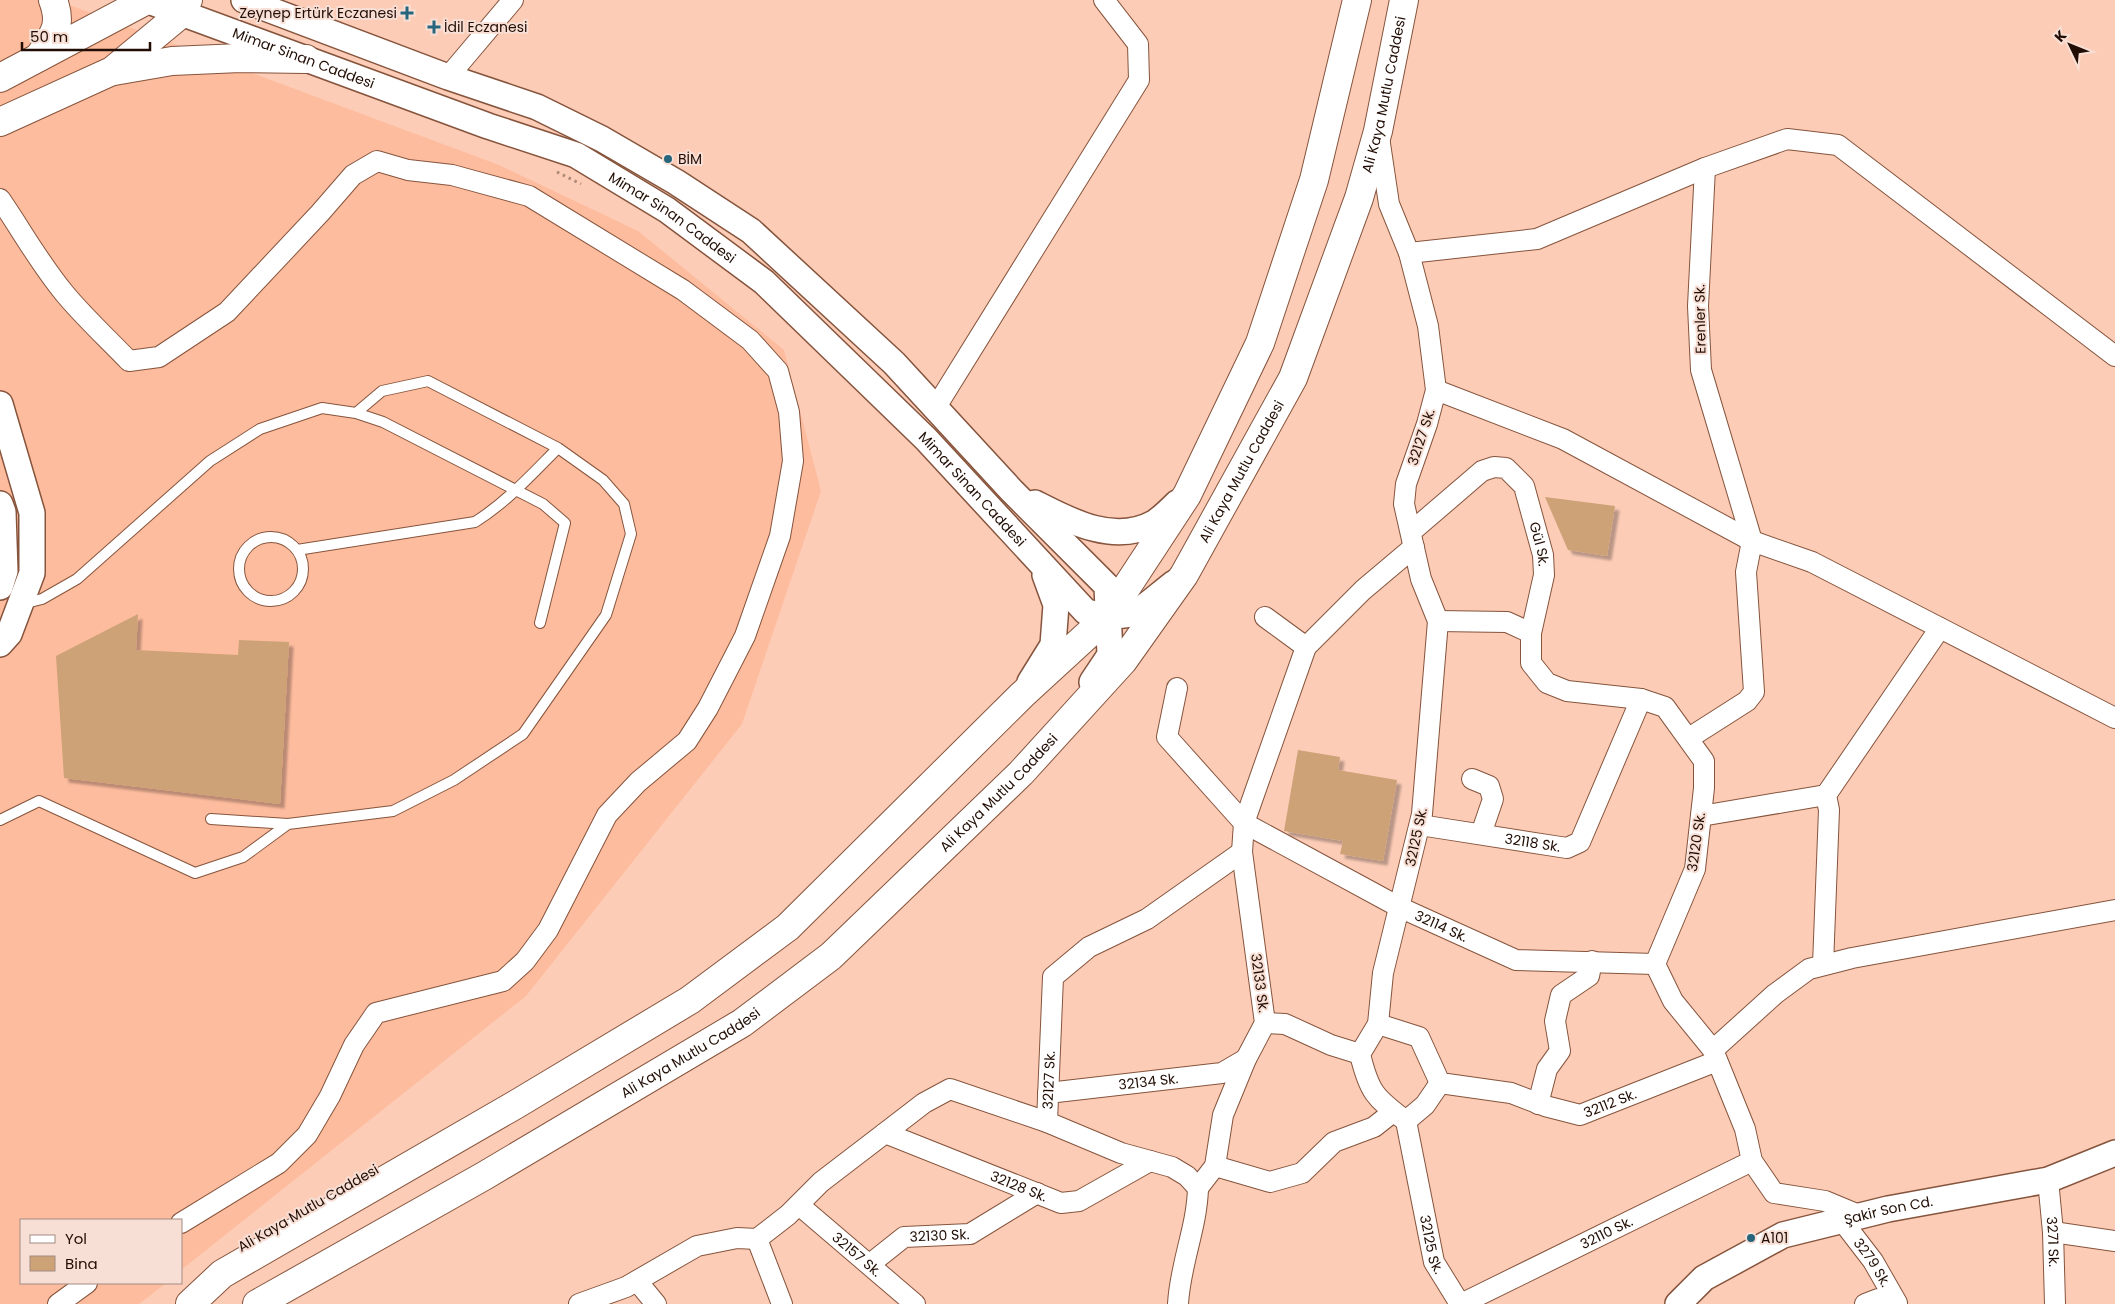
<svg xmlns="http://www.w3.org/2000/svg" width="2115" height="1304" viewBox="0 0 2115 1304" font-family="Poppins,sans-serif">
<defs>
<filter id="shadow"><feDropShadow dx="4.5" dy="4.5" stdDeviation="1" flood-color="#0004"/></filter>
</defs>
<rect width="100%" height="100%" fill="#fcccb7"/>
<path fill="#febc9e" d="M0,0H56L499,165L638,231L784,350L821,491L742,724L526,996L181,1270V1220H21V1283H166L139,1304H0Z"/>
<path fill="#cda277" filter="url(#shadow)" d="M1545,497L1615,506L1607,556L1568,550Z
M138,614L136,650L238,655L239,640L289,642L280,804L64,778L56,656Z
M1298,750L1340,757L1338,770L1397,780L1383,861L1340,854L1343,841L1284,831Z"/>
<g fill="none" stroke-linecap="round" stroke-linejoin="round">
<defs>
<path id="service" d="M239 569a32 32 0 1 1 64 0a32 32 0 1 1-64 0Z
M297,550L475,522C507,502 532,474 558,448
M22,604L42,599L77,579L210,461L260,429L322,408L356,413L383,422L543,504L565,523L540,623
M211,819L288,824L393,811L454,780L523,734L606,615L631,534L624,504L603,480L558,448L428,381L382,391L356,413
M0,820L39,801L195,873L243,857L288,824"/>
<g id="minor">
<path d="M448,77L513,0"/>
<path d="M1379,137L1389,204L1409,253L1428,326L1436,390L1427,424L1406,484L1404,504L1421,579L1438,621L1422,814L1383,973L1378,1024L1360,1054C1369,1092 1375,1098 1406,1121"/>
<path d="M0,199C22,231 40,264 65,294C85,318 108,339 129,361L159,357L227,312L320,213L353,175L377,161L408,170L452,175L529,196L683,290L750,340L778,371L789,412L793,461L780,536L745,636L708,708L687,741L638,782L607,815L548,930L525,961L503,981L376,1013L354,1045L330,1096L307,1135L279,1163L181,1223"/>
<path d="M1409,253L1537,239L1705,168L1787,139L1838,145L2115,356"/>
<path d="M1436,390L1563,439L1752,541L1812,562L2115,718"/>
<path d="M936,407L1139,80L1138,44L1104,0"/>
<path id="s1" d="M1411,532L1482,471L1494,467L1506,468L1524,486L1543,555L1544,575L1531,633V663L1547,683L1567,691L1641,699L1665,707L1704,761V788L1695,869L1655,964L1673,1001L1713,1050L1745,1129L1752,1161L1774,1193L1825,1201L1861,1216"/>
<path d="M1265,617L1306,647"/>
<path d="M1438,621L1507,622L1531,633"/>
<path id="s2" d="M1177,688L1167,737L1244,823L1399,907L1516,960L1655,964"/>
<path d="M1689,738L1747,701L1754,692L1746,572L1752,541L1701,370L1698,306L1705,168"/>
<path d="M1472,779L1489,786L1493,799L1481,834"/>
<path d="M1701,816L1826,795"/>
<path id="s3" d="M1420,825L1567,848L1580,842L1641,699"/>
<path d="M1823,965L1829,810L1826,795L1940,628"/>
<path d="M1265,1023L1285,1024L1331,1045L1360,1054"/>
<path id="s4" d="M1378,1024L1419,1037L1440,1083L1511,1093L1545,1106L1580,1115L1717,1061"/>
<path d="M1713,1050L1775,994L1809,969L1852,958L2115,910"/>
<path id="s5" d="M1048,1093L1222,1073L1246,1059"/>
<path d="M1538,1104L1547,1069L1560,1051L1555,1021L1561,995L1589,976L1592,961"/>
<path id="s6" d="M1406,1121L1434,1262L1460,1304"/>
<path d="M1406,1121L1425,1105L1440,1083"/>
<path id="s7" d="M1047,1122L1053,977L1089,947L1147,919L1242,852"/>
<path id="s8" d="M885,1133L1061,1203L1079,1201L1150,1161"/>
<path d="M1215,1166L1270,1182L1302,1173L1334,1142L1374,1127L1393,1112"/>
<path id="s9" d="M2048,1180L2053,1232L2055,1304"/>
<path d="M1198,1188L1215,1166L1223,1115L1246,1059L1265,1023L1242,852L1244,823L1306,647L1363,590L1414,547"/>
<path id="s10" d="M799,1205L915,1304"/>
<path id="s11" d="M1843,1222L1873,1261L1897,1303L1878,1299L1865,1304"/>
<path d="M2053,1232L2115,1241"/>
<path d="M757,1239L788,1215L821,1182L885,1133L924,1103L950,1089L1047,1122L1121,1153L1172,1167L1187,1176L1198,1188"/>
<path d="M757,1239L782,1304"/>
<path id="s12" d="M870,1264L904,1237L970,1234L1037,1193"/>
<path d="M637,1281L656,1304"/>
<path d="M58,1304L87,1283"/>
<path d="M579,1304L626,1287L697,1246L737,1238L757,1239"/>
<path d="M1178,1304C1180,1264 1197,1228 1198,1188"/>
<path id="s13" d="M1461,1304L1752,1161"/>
</g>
<g id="tertiary">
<path id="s14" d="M146,0L488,126L576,155L667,210L764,282L926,439L1086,612C1135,622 1137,612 1174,583"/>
<path d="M244,0L448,77L537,107L602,139L676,182L751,231L894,363L1012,491L1107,586L1110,655L1092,682"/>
<path d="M0,404L32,513V573L9,634L0,644"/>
<path d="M1035,503C1070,521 1114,545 1154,523C1162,518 1170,510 1177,503"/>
<path d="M0,504L3,512L5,571L0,587"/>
<path d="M1030,682L1053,645L1056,605L1045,575"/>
<path id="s15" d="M1678,1304L1704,1278L1783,1235L1888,1209L2048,1180L2115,1153"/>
</g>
<g id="secondary">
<path d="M39,57C53,36 63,26 53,0"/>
<path d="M114,71L172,61L240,58L306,59"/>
<path d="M0,78L147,0"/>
<path d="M0,122L112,71L182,13L188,0"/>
<path d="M190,1304L222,1274L515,1105L690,1000L788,927L1022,695L1107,617L1187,495L1260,343L1314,180L1357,0"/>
<path id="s16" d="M257,1304L484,1176L742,1023L831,956L1021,773L1123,661L1184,575L1293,378L1359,198L1378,131L1404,0"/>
</g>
</defs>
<use href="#service" stroke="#86543c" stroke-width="12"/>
<use href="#minor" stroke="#86543c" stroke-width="22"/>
<use href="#tertiary" stroke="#86543c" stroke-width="28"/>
<use href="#secondary" stroke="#86543c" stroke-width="30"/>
<path stroke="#ae8877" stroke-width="3" stroke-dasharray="2.5 4" stroke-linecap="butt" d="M557,172L581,184"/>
<use href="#service" stroke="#fff" stroke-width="10"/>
<use href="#minor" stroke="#fff" stroke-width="20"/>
<use href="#tertiary" stroke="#fff" stroke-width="25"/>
<use href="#secondary" stroke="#fff" stroke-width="28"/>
</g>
<g fill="#27657c" stroke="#f8dfd5" stroke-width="2">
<path d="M404.5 5.5h5v5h5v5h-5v5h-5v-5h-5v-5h5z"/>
<path d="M431.5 19.5h5v5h5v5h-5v5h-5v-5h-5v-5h5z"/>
<circle cx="668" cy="159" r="5"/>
<circle cx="1751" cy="1238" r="5"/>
</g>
<g text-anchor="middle" stroke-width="4" stroke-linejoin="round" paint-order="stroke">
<g font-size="14" fill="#210d04" stroke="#f8dfd5" text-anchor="start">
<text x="397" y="18" text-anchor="end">Zeynep Ertürk Eczanesi</text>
<text x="444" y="32">İdil Eczanesi</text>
<text x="678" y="164">BİM</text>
<text x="1761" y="1243">A101</text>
</g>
<g font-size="14" fill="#210d04" stroke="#f8dfd5">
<text dy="5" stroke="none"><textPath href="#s14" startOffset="168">Mimar Sinan Caddesi</textPath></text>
<text dy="5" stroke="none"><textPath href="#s16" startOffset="1716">Ali Kaya Mutlu Caddesi</textPath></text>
<text dy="5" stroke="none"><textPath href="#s14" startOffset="572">Mimar Sinan Caddesi</textPath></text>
<text transform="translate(1700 319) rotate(-91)" y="5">Erenler Sk.</text>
<text transform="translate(1421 437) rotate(-72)" y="5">32127 Sk.</text>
<text dy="5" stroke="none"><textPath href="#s16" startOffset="1311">Ali Kaya Mutlu Caddesi</textPath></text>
<text dy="5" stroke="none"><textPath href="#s14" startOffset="978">Mimar Sinan Caddesi</textPath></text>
<text dy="5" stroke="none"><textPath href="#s1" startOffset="204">Gül Sk.</textPath></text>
<text dy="5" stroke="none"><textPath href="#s16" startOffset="906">Ali Kaya Mutlu Caddesi</textPath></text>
<text transform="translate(1416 837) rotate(-78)" y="5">32125 Sk.</text>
<text dy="5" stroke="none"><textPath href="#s3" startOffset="114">32118 Sk.</textPath></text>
<text transform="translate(1696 842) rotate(-82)" y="5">32120 Sk.</text>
<text dy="5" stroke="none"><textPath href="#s2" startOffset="388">32114 Sk.</textPath></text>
<text transform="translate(1260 983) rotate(82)" y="5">32133 Sk.</text>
<text dy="5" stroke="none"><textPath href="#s16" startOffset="501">Ali Kaya Mutlu Caddesi</textPath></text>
<text dy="5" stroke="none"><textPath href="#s7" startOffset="42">32127 Sk.</textPath></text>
<text dy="5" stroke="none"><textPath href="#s5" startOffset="101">32134 Sk.</textPath></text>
<text dy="5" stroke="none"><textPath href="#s4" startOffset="270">32112 Sk.</textPath></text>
<text dy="5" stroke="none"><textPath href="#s8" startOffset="144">32128 Sk.</textPath></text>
<text transform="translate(308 1208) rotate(-30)" y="5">Ali Kaya Mutlu Caddesi</text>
<text dy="5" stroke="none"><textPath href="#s15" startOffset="235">Şakir Son Cd.</textPath></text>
<text dy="5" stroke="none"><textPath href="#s13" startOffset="162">32110 Sk.</textPath></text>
<text dy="5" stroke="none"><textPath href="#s12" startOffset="79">32130 Sk.</textPath></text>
<text dy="5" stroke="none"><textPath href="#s9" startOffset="62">3271 Sk.</textPath></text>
<text dy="5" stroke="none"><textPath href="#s6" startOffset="126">32125 Sk.</textPath></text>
<text dy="5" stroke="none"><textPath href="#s10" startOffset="76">32157 Sk.</textPath></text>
<text dy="5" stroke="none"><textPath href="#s11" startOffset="50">3279 Sk.</textPath></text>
</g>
</g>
<rect x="20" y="1219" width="162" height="65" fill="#f8dfd5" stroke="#a28b81"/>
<rect x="30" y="1235" width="25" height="8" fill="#ffffff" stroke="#a28b81"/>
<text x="65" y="1244" font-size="15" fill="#210d04">Yol</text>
<rect x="30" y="1256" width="25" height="15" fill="#cda277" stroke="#a28b81"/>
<text x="65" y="1269" font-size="15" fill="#210d04">Bina</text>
<g transform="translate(2070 45) rotate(313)" stroke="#f8dfd5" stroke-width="4" paint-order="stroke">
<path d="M0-4L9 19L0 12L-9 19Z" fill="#210d04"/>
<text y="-8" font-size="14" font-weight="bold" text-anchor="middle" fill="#210d04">K</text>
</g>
<path d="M22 42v8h128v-8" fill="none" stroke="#210d04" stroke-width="2.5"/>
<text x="30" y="42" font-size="15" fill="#210d04" stroke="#f8dfd5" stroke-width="4" paint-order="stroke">50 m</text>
</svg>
